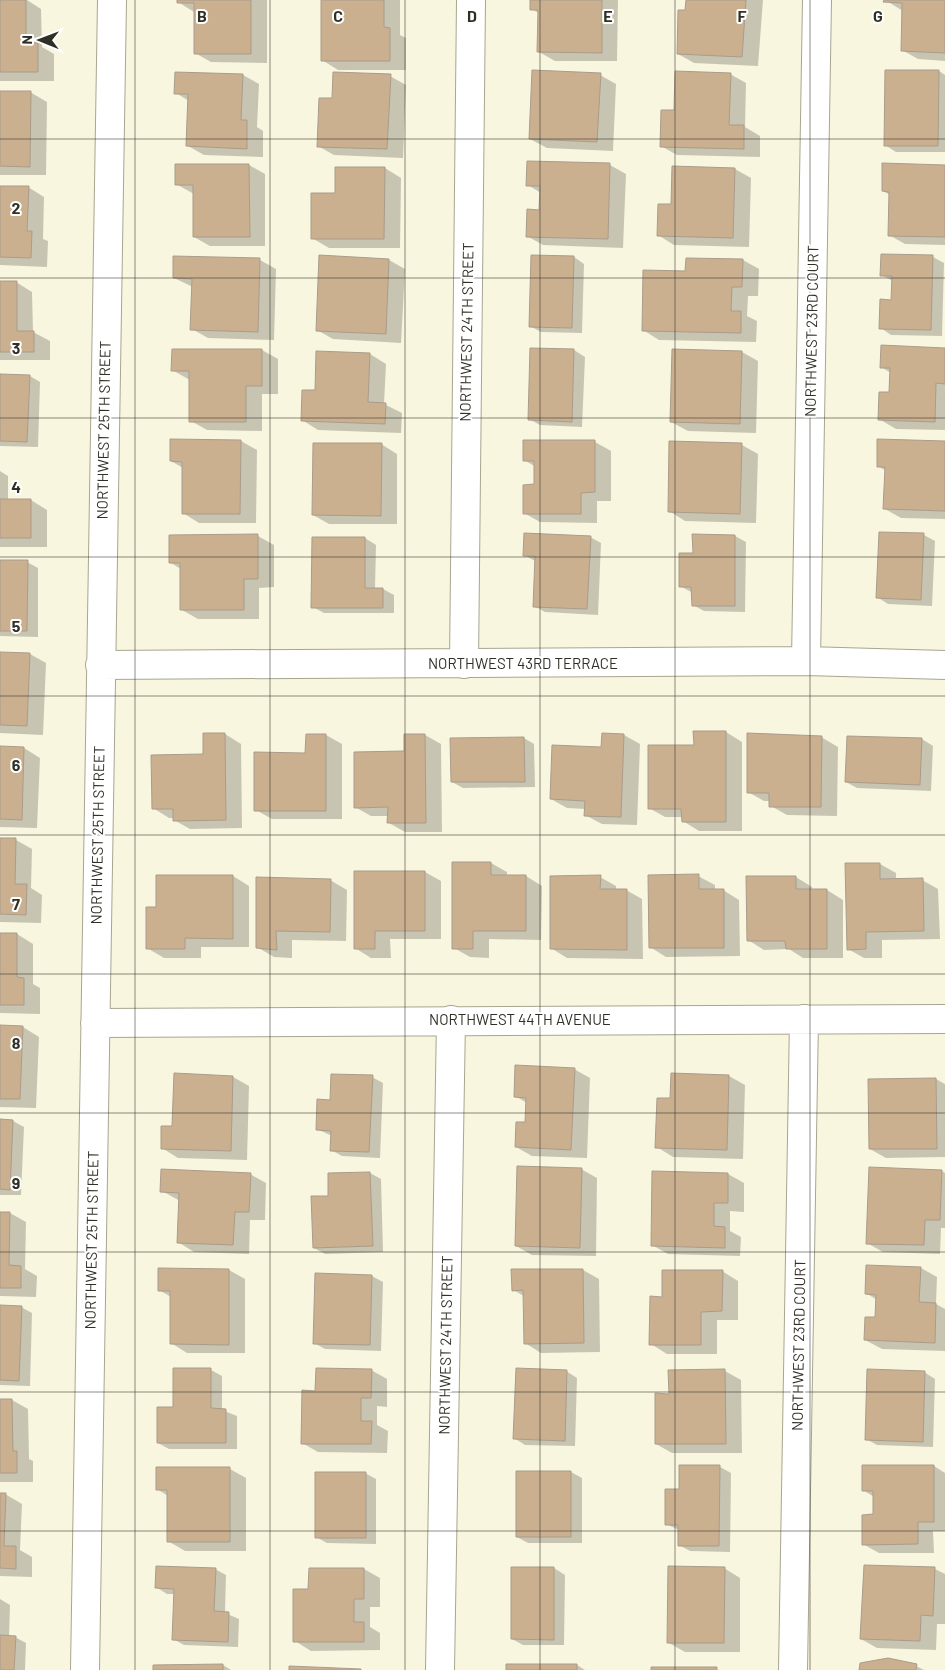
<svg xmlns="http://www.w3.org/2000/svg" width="945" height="1670" viewBox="0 0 945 1670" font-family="Barlow,sans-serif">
<rect width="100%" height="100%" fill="#f9f6df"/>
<path fill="#0003" d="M0,0H27L41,9L42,47L54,54V81H0Z
M178,0H267V63L211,62L195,53L194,12L178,2Z
M322,0H400V35L406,38V70H338L322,60Z
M531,0H618L617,61H555L539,52V13L531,9Z
M687,0H763L758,66L694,63L678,54Z
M885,0H945V61L918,59L902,50L903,11Z
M939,71L945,75V152H896L885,145Z
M730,74L746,83L745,127L760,136V157L677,155L661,146L675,111Z
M243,75L259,84L257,127L263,131V157L204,155L188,146L189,101L176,93Z
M600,75L616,84L613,151L547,148L530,139Z
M390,76L406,85L403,158L334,155L318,146Z
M0,92H30L47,102L46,175H0Z
M249,165L265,174V246H210L194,237V194L176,184Z
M610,165L626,174L623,248L543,245L527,236L540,211L541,193L528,185Z
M945,166V245L905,244L889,235L890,195L883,191Z
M385,168L401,178L400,248H329L312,238L336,194Z
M735,169L751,178L749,247L674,245L658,235L672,206Z
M0,187H28L44,197L43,239L48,241L47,267L0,265Z
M882,255L933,257L944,263L942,336L891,335L881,328L892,301L893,281L881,275Z
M320,257L389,260L405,269L401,343L333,339L317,330Z
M574,257L584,264L582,333L541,332L530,326Z
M687,259L743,260L759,269L758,296H748L747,316L757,321L756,342L659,340L643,330L686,273Z
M260,260L276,269L274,340L208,338L192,329L193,287L174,278Z
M0,282H16L32,292L33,332L50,341V360H0Z
M945,349V430L896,429L879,419L890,393L891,373L881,367Z
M173,350H262L278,359V394H262V431L207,430L191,421L190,380L172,370Z
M574,350L585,357L582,427L540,425L529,419Z
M742,352L758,361L756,433L688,431L671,422Z
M370,354L386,364L384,404L402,413L401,433L318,430L302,420L316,391Z
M0,375L30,376L40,382L38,447L0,446Z
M241,441L257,450L256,523H199L183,513V468L171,461Z
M595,442L611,451V501H597V523L540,522L524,513L535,486L536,467L524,460Z
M945,442V519L901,518L885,509L886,471L878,466Z
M381,444L397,454V524H329L313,515Z
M742,445L758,454L756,523L685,521L669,511Z
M0,471L8,476V500H31L47,510V547H0Z
M924,535L935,541L932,606L888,604L877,597Z
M258,536L274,545V587L259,588V619H198L182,610L181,569L171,563Z
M735,536L746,542L745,612L704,611L693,605V593L680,586Z
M590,537L601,543L598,615L545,612L534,606L535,561L524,555Z
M365,538L376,545L375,589H383L394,595V613H324L313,607Z
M0,561L27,562L38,568V637L0,636Z
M0,653L30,654L46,663L43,735L0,733Z
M726,732L742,742V831H699L683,821V817H665L649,808L695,746Z
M204,734H225L241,744L242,828L190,829L174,820V818H169L153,808L204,756Z
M326,735L342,744V819H272L256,810Z
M425,735L441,744L442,832H405L389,823V816H371L355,807Z
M624,735L640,744L637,825L602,824L585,815L586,809L567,808L551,799L602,748Z
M821,737L838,747L837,816L787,815L771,806V801H764L748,792Z
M524,738L534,744L535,787L463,788L452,782Z
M922,739L933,746L931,791L857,788L846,782Z
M0,748H24L40,758L37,828L0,827Z
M0,839L16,840L32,849L31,888L42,895L41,923L0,922Z
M454,863H491L507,872V876H526L542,886L541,940L489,939V958L470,957L454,948Z
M880,864L896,873V880H922L938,889L940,939L882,940V958H864L848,949Z
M355,872H425L441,881V939H390L391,958H371L355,948Z
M233,876L249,886V947H201V958H164L147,948L157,908Z
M698,876L715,885V890H723L739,900L740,956L666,957L650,947Z
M600,877L616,886V890H626L642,899L643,959L567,958L551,948Z
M796,877L812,887V891L827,890L843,900V958H803L789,949L764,950L748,940Z
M330,880L347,890L346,941L292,940V958L274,957L257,947Z
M0,934H17L33,944V984L40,988V1014L0,1013Z
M0,1026L23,1027L39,1037L36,1108L0,1107Z
M574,1069L590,1078L587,1158L532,1156L516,1147L527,1123V1103L515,1096Z
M175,1075L233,1077L249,1086L247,1160L178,1158L162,1148L173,1127Z
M729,1076L745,1085L743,1159L673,1157L657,1147L671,1100Z
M372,1077L383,1083L380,1158L342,1156L331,1150L332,1136L317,1129L331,1101Z
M936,1079L945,1084V1157L886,1158L870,1149Z
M0,1120L13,1121L24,1127L21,1195H0Z
M581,1169L597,1178L596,1256L532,1255L516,1246Z
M942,1171L945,1173V1228H941L940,1254L883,1252L867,1243Z
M654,1172L728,1174L744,1183V1212L730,1211V1231L741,1237L740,1256L668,1254L652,1245Z
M370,1173L381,1179L383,1252L325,1254L314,1248L330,1197L329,1174Z
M250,1174L266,1183L265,1220H250L249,1254L194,1252L178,1242L180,1201L162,1191Z
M0,1213H10L26,1222L25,1269L37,1276L36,1297L0,1296Z
M921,1268L937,1277L936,1304L945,1309V1351L882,1349L865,1340L877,1319V1300L866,1293Z
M159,1270H229L245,1279V1353H187L171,1343V1297L159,1290Z
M583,1270L599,1279L600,1352L541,1353L525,1343L524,1296L513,1290Z
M722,1271L738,1281V1320H717V1354H667L651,1344L663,1298Z
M372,1276L383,1282L381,1351L325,1349L314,1343Z
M0,1306L21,1307L32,1313L30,1386L0,1385Z
M211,1370L222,1376V1410L237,1416V1449H169L158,1443L174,1408Z
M371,1370L387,1379V1407L377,1406V1425L388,1431L387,1453L318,1452L302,1443L316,1392Z
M566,1371L577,1378L575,1446L525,1445L514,1438Z
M725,1371L741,1380L742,1453H672L656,1444L670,1395Z
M924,1372L935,1379L933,1447L877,1445L866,1439Z
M0,1400H12L28,1409L29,1459L33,1461V1482H0Z
M934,1466L945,1473V1531H933L934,1553H879L863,1544L874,1516V1497L863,1490Z
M720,1467L731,1473L730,1552L690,1551L679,1545V1530L666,1524L680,1490Z
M230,1469L246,1478V1551H185L168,1541V1496L157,1489Z
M571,1472L582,1478V1543H528L517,1537Z
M365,1473L376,1479V1544L327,1543L316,1537Z
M0,1494H5L22,1504L20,1550L32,1557V1577L0,1576Z
M554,1568L565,1575L564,1645H523L512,1639Z
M724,1568L740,1578V1652H685L669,1643Z
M215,1569L226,1575L225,1613L239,1619L238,1647L184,1645L173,1639L175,1594H167L156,1587Z
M364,1569L380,1578V1607H370V1627L380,1633V1650L311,1651L295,1641Z
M935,1569L945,1574V1624H937L936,1650L877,1648L861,1639Z
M0,1599L10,1605L9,1637H15L26,1643L25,1670H0Z
M223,1665L231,1670H154Z
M577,1665L585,1670H507Z
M916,1666L924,1670H861Z"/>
<path fill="#cbb090" stroke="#aa9c8b" d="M0,0H26V43H38V72H0Z
M177,0H251V54H194V3H177Z
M321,0H384V27L390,28V61H321Z
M530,0H602V53L537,52L538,10H530Z
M686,0H746L742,57L677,54L678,10H685Z
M884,0H945V53L901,51L902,3L883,2Z
M532,70L601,73L597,142L529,139Z
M885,70H939L938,146H884Z
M675,71L731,73L729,125H744V149L660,147L661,110H674Z
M175,72L243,74L241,120H247V149L186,146L188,94H174Z
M333,72L391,74L387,149L317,147L319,98H332Z
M0,91H31L30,167L0,166Z
M527,161L610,163L608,239L526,237L527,209L539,210L540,186H526Z
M882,163L945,165V237L888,236L889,192L882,191Z
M175,164H249L250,237H193V185H175Z
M672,166L735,168L733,238L657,236L658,204H671Z
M335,167H385L384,239H311V193H335Z
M0,186H29L27,231H32L31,258L0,257Z
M881,254L933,255L931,330L879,329L880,299L891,300L892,276H880Z
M319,255L389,259L386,334L316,331Z
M531,255L574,256L572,328L529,327Z
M173,256L260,258L258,332L190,330L192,279L173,278Z
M686,258L743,259L742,287H732L731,311H741V333L642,331L643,270L685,271Z
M0,281H17V331H34V352H0Z
M881,345L945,348V384L936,383L935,422L878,420L879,392H889L890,368H880Z
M530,348L574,349L572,422L528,420Z
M172,349H262V386H246V422H189V371H171Z
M672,349L742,351L740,424L670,422Z
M316,351L370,353L368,402L386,403L385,424L301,421L302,390H315Z
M0,374L30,375L27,442L0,441Z
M170,439L241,440L240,514H182V462L170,461Z
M877,439L945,441V511L883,509L885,467H877Z
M523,440H595V492L581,493V514H523V485L534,484V461H523Z
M669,441L742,443L740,514L668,512Z
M313,443H382L381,516L312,515Z
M0,499H31V538H0Z
M879,532L924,533L921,600L876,598Z
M524,533L591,536L587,609L533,607L535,556H523Z
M258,534V579H244V610H180V563H169V535Z
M692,534L735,535V606H692L691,587H679V553H693Z
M312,537H365V588H383V608H311Z
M0,560H28L27,631H0Z
M0,652L30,653L27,726L0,725Z
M693,731H726V822H682L681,809H648V745H694Z
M203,733H225L226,820L173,821V809H152L151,755L203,754Z
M602,733L624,734L621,817L584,816L585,801L550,799L552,745L601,747Z
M747,733L822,736L821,807H769V793H747Z
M306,734H326V811H254V752L305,753Z
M404,734H425L426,823H387L388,807L354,808V752L404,751Z
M847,736L922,738L920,785L845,782Z
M524,737L525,782H451L450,738Z
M0,746L24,747L22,820L0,819Z
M0,838H16L15,884H27L26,915L0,914Z
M452,862H491V875H526V931H473V949H452Z
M845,863H880V879L923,878L924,931L866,932V949L847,950Z
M354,871H425V931H375V949H354Z
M699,874V889H724V948H649L648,875Z
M156,875H233V939L185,938V949H146V907H156Z
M601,875L600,889H627V950L550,949V876Z
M746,876H796V889H827V949H786L785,941H747Z
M256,877L331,879L330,932L276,931L277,950L256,948Z
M0,933H17V977L24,978V1005H0Z
M0,1025L23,1026L20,1099H0Z
M515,1065L575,1068L571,1150L515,1147L516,1122H525L526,1098L514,1097Z
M174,1073L233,1076L231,1151L161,1149V1126H172Z
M671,1073L729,1075L727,1150L655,1148L657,1098H670Z
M331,1074L373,1075L369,1152L330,1151L331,1131L316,1130L317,1099L330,1100Z
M936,1078L937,1149H869L868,1079Z
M0,1119L13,1120L10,1190L0,1189Z
M517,1166L582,1168L580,1248L515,1246Z
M869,1167L942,1170L940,1220H925L924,1245L866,1244Z
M161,1169L251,1173L249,1212H235L233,1245L177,1243L179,1193L160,1192Z
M652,1171L728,1173V1203H714V1226L725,1227V1248L651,1246Z
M370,1172L373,1246L313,1248L311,1196H328V1173Z
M0,1212H10L9,1265L21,1266V1288H0Z
M866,1265L921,1267L919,1302L936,1303L935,1343L864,1340L865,1317H875L876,1295L865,1294Z
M158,1268L229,1269V1345L170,1344V1291H158Z
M511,1269H583L584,1343L524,1344L523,1290L512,1291Z
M662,1270H723L722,1311L701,1312V1345H649L650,1296L662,1297Z
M315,1273L372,1275L370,1345L313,1344Z
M0,1305L22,1306L19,1381L0,1380Z
M173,1368H211V1408L226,1409V1443H157V1407H173Z
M316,1368L372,1369L371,1398H361V1421H372L371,1444H301L302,1390L315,1391Z
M516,1368L567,1370L565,1441L513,1439Z
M725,1369L726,1444H655V1393L669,1394L668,1370Z
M867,1369L925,1371L923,1442L865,1440Z
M0,1399H12L13,1451H17V1473H0Z
M679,1465H720L719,1546H678V1525H665V1489H679Z
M862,1465H934V1522H918V1544L862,1545V1515L873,1514V1491H862Z
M156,1467H230V1542H167V1490H156Z
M516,1471H571V1537H516Z
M315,1472H366V1538H315Z
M0,1493H6L4,1546H16V1569L0,1568Z
M864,1565L935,1567L933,1616L921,1615L920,1641L860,1639Z
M156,1566L216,1568L214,1611L229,1612L228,1642L172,1640L174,1589L155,1588Z
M668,1566L725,1567L724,1643H667Z
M511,1567H554V1640L511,1639Z
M309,1568H364V1599H354V1622H364V1642H293V1589H308Z
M0,1635L16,1636L14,1670H0Z
M888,1658L917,1664L916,1670H859L860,1663Z
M223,1664V1670H153V1665Z
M506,1664H577V1670H506Z
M289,1666L361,1669V1670H289Z
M651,1667H717V1670H651Z"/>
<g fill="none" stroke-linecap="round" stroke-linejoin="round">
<defs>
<path id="minor" d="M806,661L817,0
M464,664L471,0
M100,665L806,661L945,665
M95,1023L945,1019
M85,1670L112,0
M440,1670L451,1020
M793,1670L804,1019"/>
</defs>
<use href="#minor" stroke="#a8a590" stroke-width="30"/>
<use href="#minor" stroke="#fff" stroke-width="28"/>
</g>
<path fill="none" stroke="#302f26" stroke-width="1" stroke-opacity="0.55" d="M135,0V1670M270,0V1670M405,0V1670M540,0V1670M675,0V1670M810,0V1670M0,139H945M0,278H945M0,418H945M0,557H945M0,696H945M0,835H945M0,974H945M0,1113H945M0,1252H945M0,1392H945M0,1531H945"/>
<g text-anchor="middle" stroke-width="4" stroke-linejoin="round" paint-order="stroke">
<g font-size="15" fill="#302f26" stroke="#fff">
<text transform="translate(812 331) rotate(-89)" y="5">NORTHWEST 23RD COURT</text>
<text transform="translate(467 332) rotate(-89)" y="5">NORTHWEST 24TH STREET</text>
<text transform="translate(104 430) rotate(-89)" y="5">NORTHWEST 25TH STREET</text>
<text x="523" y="669">NORTHWEST 43RD TERRACE</text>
<text transform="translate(98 835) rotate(-89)" y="5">NORTHWEST 25TH STREET</text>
<text x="520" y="1025">NORTHWEST 44TH AVENUE</text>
<text transform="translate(92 1240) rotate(-89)" y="5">NORTHWEST 25TH STREET</text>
<text transform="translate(446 1345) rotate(-89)" y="5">NORTHWEST 24TH STREET</text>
<text transform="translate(799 1345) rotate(-89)" y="5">NORTHWEST 23RD COURT</text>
</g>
</g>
<g font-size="16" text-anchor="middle" font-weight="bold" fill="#302f26" stroke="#fff" stroke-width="4" stroke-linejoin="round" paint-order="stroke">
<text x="202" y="22">B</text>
<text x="338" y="22">C</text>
<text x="472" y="22">D</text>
<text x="608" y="22">E</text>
<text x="742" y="22">F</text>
<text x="878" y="22">G</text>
<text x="16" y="214">2</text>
<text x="16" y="354">3</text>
<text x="16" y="493">4</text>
<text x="16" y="632">5</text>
<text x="16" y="771">6</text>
<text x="16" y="910">7</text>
<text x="16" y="1049">8</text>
<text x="16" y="1189">9</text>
</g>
<g transform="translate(40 40) rotate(271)" stroke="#ffffff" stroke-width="4" paint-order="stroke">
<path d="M0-4L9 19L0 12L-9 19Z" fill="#302f26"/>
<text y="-8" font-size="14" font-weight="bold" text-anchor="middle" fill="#302f26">N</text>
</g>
</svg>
